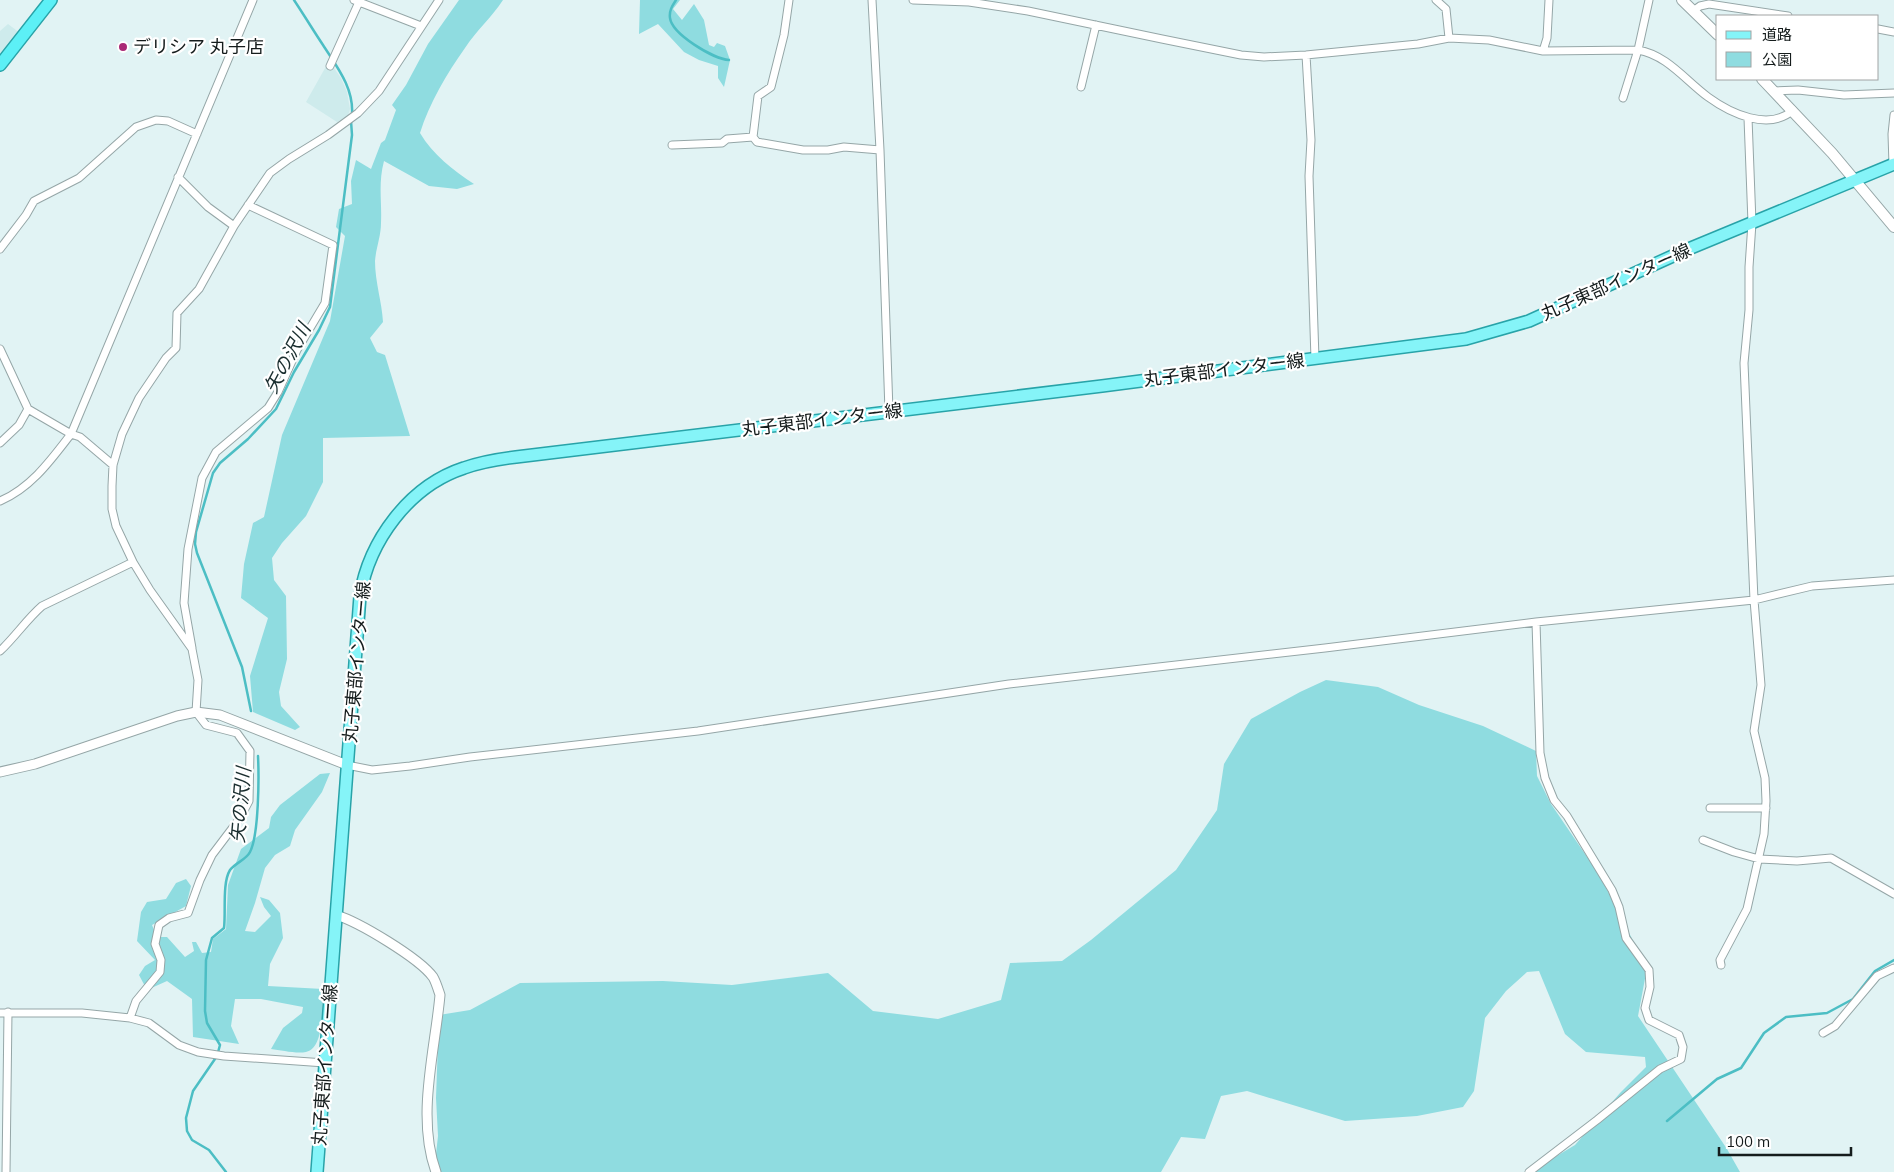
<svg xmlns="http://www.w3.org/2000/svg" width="1894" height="1172" viewBox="0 0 1894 1172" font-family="Mulish,'Noto Sans JP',sans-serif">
<rect width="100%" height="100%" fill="#e1f3f4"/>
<path fill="#ceebec" d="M8,24L20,33L0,57V31Z
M329,61L341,78L347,92L350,109L348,116L337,122L306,102Z"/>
<path fill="#8fdce0" d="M459,0H503C492,17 476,31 465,48C447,73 429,104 420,133C433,155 453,170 474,184L457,189L429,186L384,161C378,184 382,200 381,223C381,236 376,248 375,261C375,282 382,302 383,322L370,338L377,352L385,355L410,436L323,438V482L306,516L282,543L272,558L274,580L286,596L287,659L279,692L281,706L300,727L295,730L253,712L250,676L268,618L241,598L244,564L253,523L264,517L282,435L330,321L345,236L336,227L339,209L352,204L351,181L356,160L371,169L381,143L385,140L396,110L392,105L406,85L428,44Z
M640,0H680L673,9L682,20L694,4L704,20L709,45L714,47L717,43L725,46L730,60L724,87L718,78V66L699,60L684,52L658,24L639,34Z
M1326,680L1378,687L1419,705L1483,726L1536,751L1537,776L1551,804L1600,876L1647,968L1638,1016L1727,1149L1740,1172H1530L1575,1145L1620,1093L1646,1067L1645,1057L1586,1052L1565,1034L1539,971L1527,972L1506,991L1485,1018L1474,1091L1463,1107L1417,1116L1345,1121L1247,1091L1221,1096L1205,1139L1181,1137L1161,1172H434L438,1136L436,1098L439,1015L470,1010L520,983L663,981L732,985L828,973L873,1011L938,1019L1001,1000L1010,963L1062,961L1091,940L1176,870L1217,810L1224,764L1251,719L1300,692Z
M330,773L322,792L295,830L290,846L275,855L265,868L255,903L245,931L255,932L271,916L264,907L260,897L269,900L280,913L283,938L270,964L268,986L323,989C322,1005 325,1048 306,1052C296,1054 281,1050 271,1049L283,1028L302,1013L303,1007L261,999H235L231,1026L239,1044L193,1037L192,999L167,981L147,990L139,975L145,966L155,960L137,941L141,912L147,902L166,899L176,883L186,879L191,886L186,906L152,925L157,937H167L185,957L194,951L192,942H196L202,953L211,952L213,939L226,929L228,885L241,849L269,828L271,817L280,805L320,774Z"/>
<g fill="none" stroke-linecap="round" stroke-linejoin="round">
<path stroke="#4cbec4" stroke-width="2.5" d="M294,0C304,15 313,30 323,45C337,67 354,88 352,115
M676,0C672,6 669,11 670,18C672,34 713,59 729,60
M251,711L242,667L197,553L195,544L196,532L213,473L220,463L248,439L276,409L294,372L319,330L330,307L352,135L351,121
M1667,1121L1717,1079L1741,1068L1764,1033L1786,1017L1827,1013L1853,999L1875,971L1894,960
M226,1172L209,1150L192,1140L187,1131L186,1118L193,1091L217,1056L220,1045L207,1023L205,1011L206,960L212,938L224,928C226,912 222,883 230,870C235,863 246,860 250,852C259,835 259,776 258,756"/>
<defs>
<path id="minor" d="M354,0L421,26
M872,0L880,150L889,411
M913,0L969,2L1028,11L1162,39L1241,55L1264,57L1306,55L1418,44L1449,38L1489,40L1543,51L1638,50C1667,55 1685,80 1708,97C1730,113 1769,132 1793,110
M1436,0L1446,9L1449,38
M1693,11L1700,6L1709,4L1788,16
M1878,29L1894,32
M1543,51L1547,38L1549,0
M1306,55L1311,140L1309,176L1315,359
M330,66L359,2
M1081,87L1096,25
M1774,91L1798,90L1844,95L1894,93
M1623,98L1638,50L1649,0
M753,137L758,96L771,87L784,35L789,0
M672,145L722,143L727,139L753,137L757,142L803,150H828L844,147L880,150
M1893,165L1892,134L1894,115
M178,177L208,207L234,226
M0,249L26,215L34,201L79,178L136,127L156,120L168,121L197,134
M0,349L28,409L71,434L80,437L113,465
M0,443L19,425L28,409
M0,501C31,488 51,460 71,434L253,0
M192,648L184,603L188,549L202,478L216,452L268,408L278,392L297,350L325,303L333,245L248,205
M0,651C15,637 27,619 42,606L133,562
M347,765L372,770L410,766L470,757L698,731L1009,684L1325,648L1536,622L1754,600L1812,586L1894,580
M1710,808H1766
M1703,840L1734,852L1759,859L1797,861L1831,858L1894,894
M1721,965L1720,960L1747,909L1764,834L1766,801L1765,778L1754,731L1761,685L1754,600L1744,363L1749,310V267L1752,223L1748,118
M0,1013H82L130,1018L136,1001L160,972L161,960L155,944L159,925L169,918L188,913L200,880L212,855L240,818L249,801L250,751L237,733L206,725L196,712L198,680L192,649L150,590L133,562L116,526L112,509V486L113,465L122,434L139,398L166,358L176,348L177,313L199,289L234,226L270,173L289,159L328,135L358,113L379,91L439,0
M130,1018L149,1023L179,1045L198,1052L224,1056L325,1063
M1823,1033L1835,1026L1877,976L1894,968
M6,1172L8,1012
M1529,1172L1597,1120L1660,1069L1681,1059L1683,1047L1679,1035L1649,1020L1645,1008L1650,987L1649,970L1626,938L1619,907L1612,890L1567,816L1554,800L1545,778L1540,753L1536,622"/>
<path id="tertiary" d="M0,772L35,764L177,716L196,712L220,715L347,765
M336,915C359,922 419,958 433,977C436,982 438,989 440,995C435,1051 416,1117 436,1172"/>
<path id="secondary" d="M1682,0L1718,35
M1762,79L1832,153L1894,227"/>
<path id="primary" d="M317,1172L360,596C369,541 409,486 464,468C481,462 499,459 516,457L1102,386L1466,339L1529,321L1686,250L1894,164"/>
<path id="trunk" d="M0,65L51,0"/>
</defs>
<use href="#minor" stroke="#95a6a7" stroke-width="9"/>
<use href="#tertiary" stroke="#95a6a7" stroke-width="11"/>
<use href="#secondary" stroke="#95a6a7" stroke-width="12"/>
<use href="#primary" stroke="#28a3a8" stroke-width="14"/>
<use href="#trunk" stroke="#28a3a8" stroke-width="14"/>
<use href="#minor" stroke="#fff" stroke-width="7"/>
<use href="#tertiary" stroke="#fff" stroke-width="9"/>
<use href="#secondary" stroke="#fff" stroke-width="10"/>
<use href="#primary" stroke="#85f4f8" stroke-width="11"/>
<use href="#trunk" stroke="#5cf0f6" stroke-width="11"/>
</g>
<circle fill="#a92875" stroke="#fff" stroke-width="2" cx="123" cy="47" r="5"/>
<g text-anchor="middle" stroke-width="4.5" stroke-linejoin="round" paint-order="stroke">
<g font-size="18" fill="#151c1c" stroke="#fff" text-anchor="start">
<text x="133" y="53">デリシア 丸子店</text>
</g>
<g font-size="18" fill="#151c1c" stroke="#fff">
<text transform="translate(1616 282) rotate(-24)" y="6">丸子東部インター線</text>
<text transform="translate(1224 370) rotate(-7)" y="6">丸子東部インター線</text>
<text transform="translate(822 420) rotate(-7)" y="6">丸子東部インター線</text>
<text transform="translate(357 662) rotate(-85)" y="6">丸子東部インター線</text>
<text transform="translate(325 1065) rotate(-86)" y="6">丸子東部インター線</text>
</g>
<g font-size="19" font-style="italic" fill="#1a2e2f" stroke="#fff">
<text transform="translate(287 358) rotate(-62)" y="7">矢の沢川</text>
<text transform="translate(240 805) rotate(-85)" y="7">矢の沢川</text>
</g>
</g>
<rect x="1716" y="15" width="162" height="65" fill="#ffffff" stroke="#a1a4a4"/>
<rect x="1726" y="31" width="25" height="8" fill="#85f4f8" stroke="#a1a4a4"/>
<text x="1762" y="40" font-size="15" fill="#151c1c">道路</text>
<rect x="1726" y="52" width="25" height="15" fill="#8fdce0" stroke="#a1a4a4"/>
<text x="1762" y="65" font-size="15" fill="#151c1c">公園</text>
<path d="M1719 1147v8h132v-8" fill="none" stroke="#151c1c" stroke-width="2.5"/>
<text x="1726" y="1147" font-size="15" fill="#151c1c" stroke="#ffffff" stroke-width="4" paint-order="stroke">100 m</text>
</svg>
